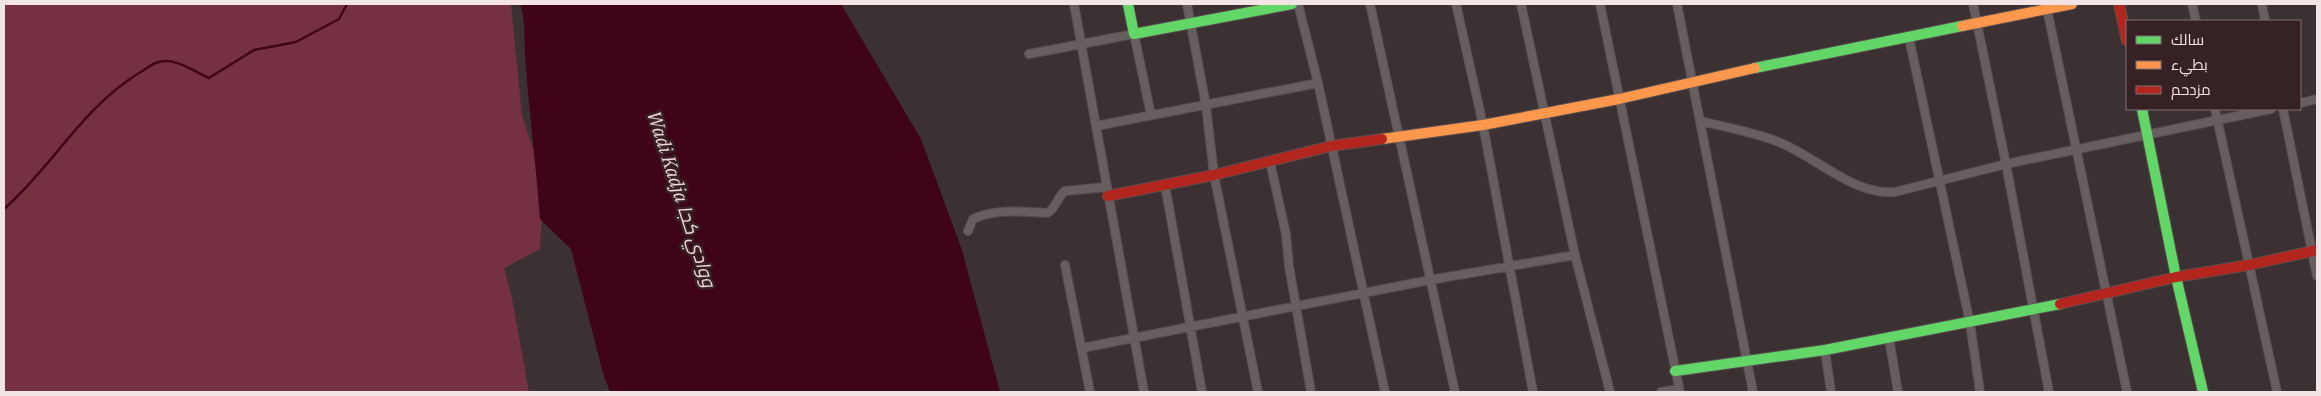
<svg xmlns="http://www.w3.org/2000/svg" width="2321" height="396" viewBox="0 0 2321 396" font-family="'IBM Plex Serif',Cairo,serif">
<rect width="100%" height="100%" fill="#3b3032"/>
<path fill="#753042" d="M4,4H511L522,116L544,180L540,249L504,268L512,298L529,392H4Z"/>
<path fill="#400419" d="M520,4H841L921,139L962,250L1000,392H610L603,373L571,249L540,219C536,165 529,111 525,57C524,40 526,21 520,4Z"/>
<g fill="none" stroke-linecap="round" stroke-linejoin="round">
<path stroke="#400419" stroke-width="2.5" d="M4,209C53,166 82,108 139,73C145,70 152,63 159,62C175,57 195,72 209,78L254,50L296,42L339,19L347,4"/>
<defs>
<path id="street" d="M1074,4L1144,392
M1187,4L1206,106L1214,175L1258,392
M1298,4L1318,83L1385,392
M1370,4L1455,392
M1456,4L1483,125L1533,392
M1521,4L1575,255L1610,392
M1600,4L1680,392
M1677,4L1753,392
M1973,4L2006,164L2049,392
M2192,4L2196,21
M2262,4L2265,21
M2047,9L2127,392
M1909,38L1970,323L1980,392
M1029,54L1134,34L1151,115
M2300,103L2317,99
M2215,109L2277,392
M2283,109L2317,276
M1700,121C1724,127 1758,133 1781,143C1817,158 1855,196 1895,192L2006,164L2271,109
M1096,126L1318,83
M1270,162L1286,234L1289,266L1311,392
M1165,185L1202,392
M968,231L973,219C997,208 1022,212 1047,213C1056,209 1057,197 1065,191L1106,187
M1065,265L1090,392
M1889,338L1898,392
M1082,348L1430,280L1575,255
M1825,350L1831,392
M1661,392L1679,389"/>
<path id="fast" d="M1128,4L1134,34L1292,4
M1755,68L1962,26
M2142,109L2176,277L2203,392
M1675,371L1825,350L2060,304"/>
<path id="slow" d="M1962,26L2072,4
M1382,139L1483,125L1619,99L1755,68"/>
<path id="jam" d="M2119,4L2127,41
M1108,196L1214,175L1331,146L1382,139
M2060,304L2176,277L2249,265L2317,250"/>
</defs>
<use href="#street" stroke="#584d4f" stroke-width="10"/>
<use href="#fast" stroke="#584d4f" stroke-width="12"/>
<use href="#slow" stroke="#584d4f" stroke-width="12"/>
<use href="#jam" stroke="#584d4f" stroke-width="12"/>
<use href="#street" stroke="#675e60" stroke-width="8"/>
<use href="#fast" stroke="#63d668" stroke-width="10"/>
<use href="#slow" stroke="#ff974d" stroke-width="10"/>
<use href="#jam" stroke="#b3261e" stroke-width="10"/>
</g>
<g text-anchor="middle" stroke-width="5" stroke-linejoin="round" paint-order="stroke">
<g font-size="19" font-style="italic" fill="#f0d5d9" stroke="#362125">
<text transform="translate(682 199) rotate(72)" y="7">Wadi Kadja ووادي كجا</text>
</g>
</g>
<rect width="2321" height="396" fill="none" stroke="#f2e3e5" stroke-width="10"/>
<rect x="2126" y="20" width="175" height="90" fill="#362125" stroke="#816f72"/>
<rect x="2136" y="36" width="25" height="8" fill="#63d668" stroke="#816f72"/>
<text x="2171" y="45" font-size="15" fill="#f2e3e5">سالك</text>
<rect x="2136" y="61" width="25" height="8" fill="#ff974d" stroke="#816f72"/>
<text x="2171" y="70" font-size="15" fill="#f2e3e5">بطيء</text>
<rect x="2136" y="86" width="25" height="8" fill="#b3261e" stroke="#816f72"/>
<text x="2171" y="95" font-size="15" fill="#f2e3e5">مزدحم</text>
</svg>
